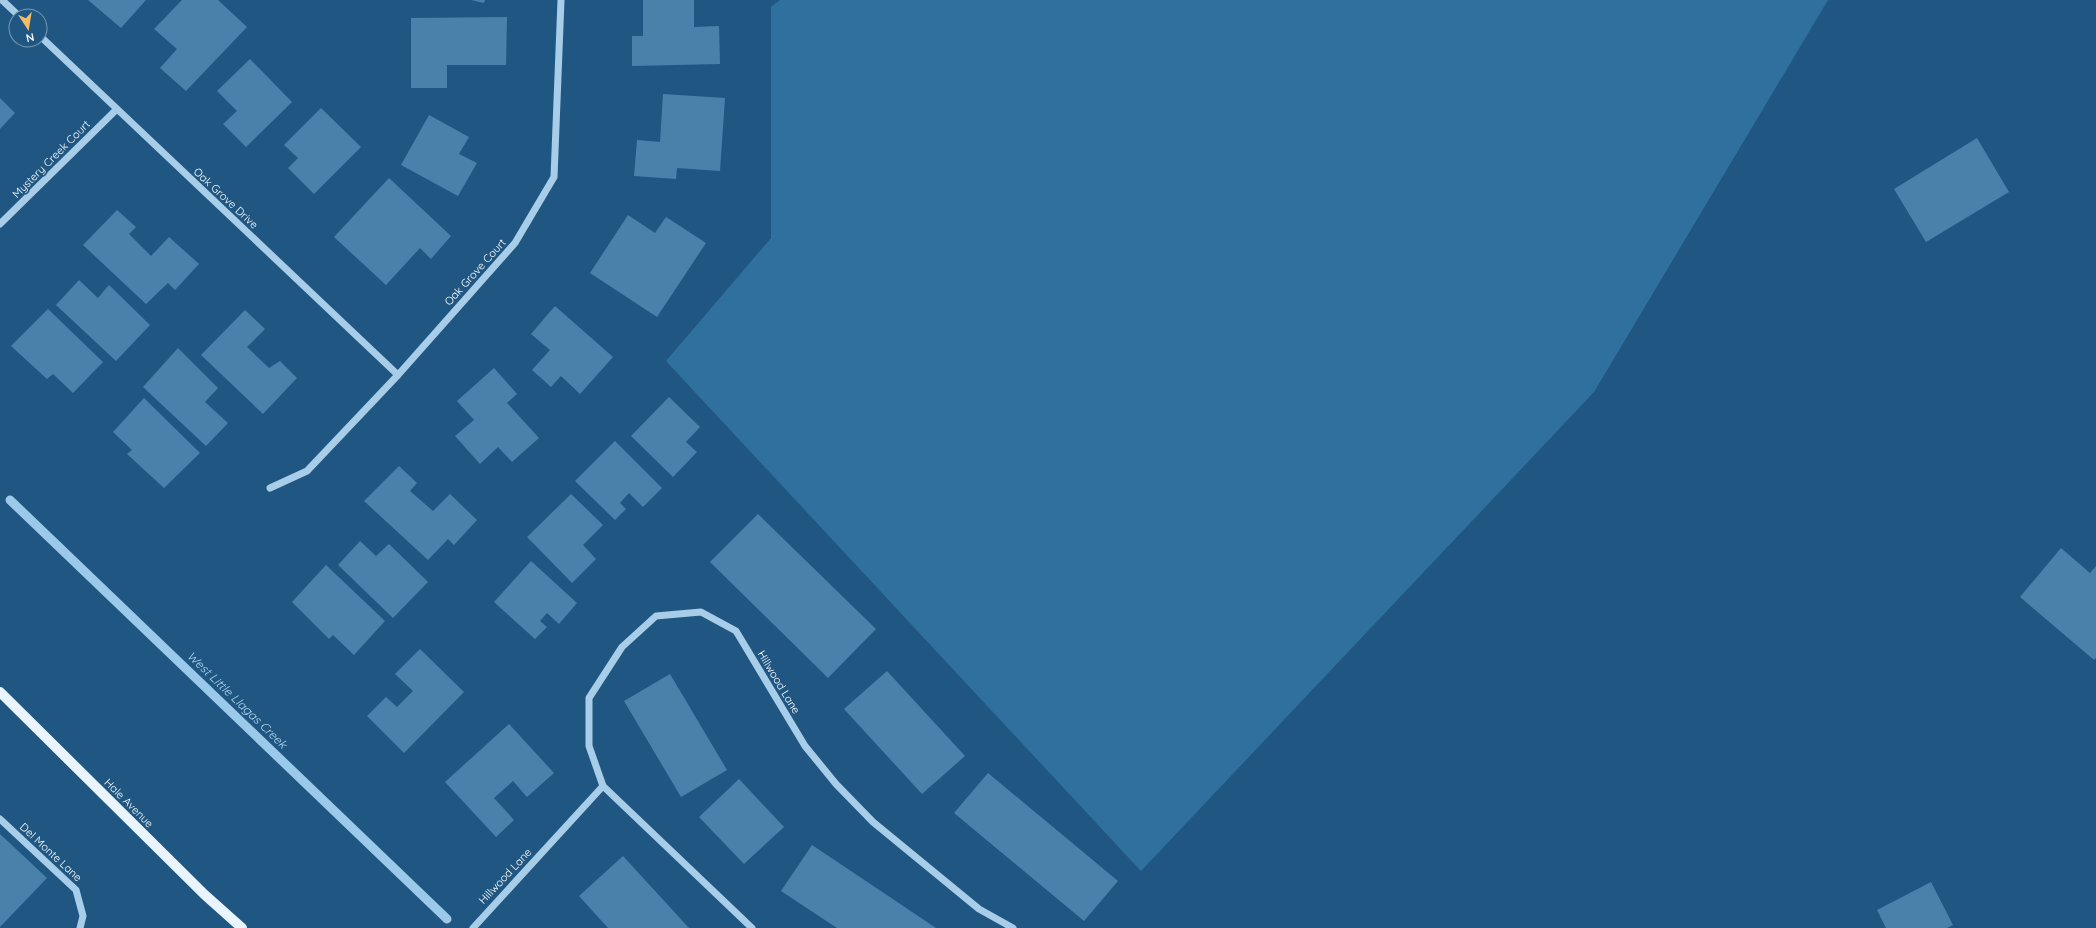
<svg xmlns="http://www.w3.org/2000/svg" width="2096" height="928" viewBox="0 0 2096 928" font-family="Quicksand,sans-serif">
<rect width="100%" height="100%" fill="#205782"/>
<path fill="#30709e" d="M780,0H1828L1594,392L1141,871L666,361L771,238V7Z"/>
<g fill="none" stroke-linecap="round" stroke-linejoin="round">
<path stroke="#9bc9ea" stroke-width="9" d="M10,500L447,919"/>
</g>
<path fill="#4981ab" d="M88,0H146L121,28Z
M182,0H218L247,27L186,91L160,68L177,49L154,29Z
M471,0H485L484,3Z
M643,0H694V27L719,26L720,64L632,66V36H643Z
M507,17L506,65H447V88H411V18Z
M250,59L292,102L246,147L223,124L237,111L217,91Z
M663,94L725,98L720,171L677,168L676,179L634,176L637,140L660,142Z
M0,98L15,113L0,129Z
M321,108L361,147L314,194L288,168L298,158L284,145Z
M429,115L469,137L459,154L477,163L458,196L401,165Z
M1977,138L2009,192L1926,242L1894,189Z
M389,178L451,236L431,259L420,248L386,285L334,237Z
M117,210L136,227L129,234L151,256L169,237L199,264L175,290L168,283L146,304L83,245Z
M628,215L655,233L666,217L706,243L657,317L590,273Z
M79,280L98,298L109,285L150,325L116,361L56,305Z
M555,306L613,357L580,394L561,376L551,387L532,370L550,350L531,334Z
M48,309L103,362L73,393L53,374L47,379L11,346Z
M245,310L265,329L247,347L269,368L280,361L297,378L263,414L201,355Z
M178,348L218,388L205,402L228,423L206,446L143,387Z
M494,368L517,394L507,403L539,438L512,462L498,447L480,464L455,436L474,420L457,401Z
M669,397L700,427L686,442L697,452L673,477L631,436Z
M144,398L200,453L164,488L127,454L132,450L113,432Z
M615,441L662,488L643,507L629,493L620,503L626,509L615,520L575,481Z
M399,466L417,483L410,491L433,511L450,494L477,520L454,545L448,539L428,560L364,501Z
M571,494L603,525L583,545L596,559L572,583L527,537Z
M758,514L876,629L828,678L710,562Z
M360,541L376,556L389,544L428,582L393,618L338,565Z
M2061,548L2090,573L2096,566V658L2094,660L2020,597Z
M531,561L577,603L559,624L547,613L540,621L547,627L535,639L494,602Z
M326,565L385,621L354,655L333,635L329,639L292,602Z
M420,649L464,692L404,753L367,716L386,697L397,707L413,691L395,674Z
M887,671L965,756L922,794L844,709Z
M670,674L727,770L681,797L624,701Z
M509,724L554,773L527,797L513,781L494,798L514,820L496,837L445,782Z
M988,773L1118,881L1084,921L954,813Z
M739,779L784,827L744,864L699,817Z
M0,834L47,878L0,927Z
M812,845L936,928H837L781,891Z
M623,856L689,928H608L579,896Z
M1931,882L1953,925L1947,928H1886L1877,910Z"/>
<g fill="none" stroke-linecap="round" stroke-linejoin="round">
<path stroke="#a7cde8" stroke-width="7" d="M2,0L19,16
M40,36L398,375
M0,224L117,109
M270,488L307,471L398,375L515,243L554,177L561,0
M0,819L76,890L83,916L80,928
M473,928L603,786
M752,928L603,786L589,746V698L622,647L656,616L701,612L736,631L805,746L836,784L873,822L979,909L1013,928"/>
<path stroke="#eaf4fe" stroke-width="10" d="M0,692L205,895L242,928"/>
</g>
<g text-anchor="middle" stroke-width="3.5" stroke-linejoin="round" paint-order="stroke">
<g font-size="11" fill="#fff" stroke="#205782">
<text transform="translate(51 159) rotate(-45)" y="4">Mystery Creek Court</text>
<text transform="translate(226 198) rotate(43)" y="4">Oak Grove Drive</text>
<text transform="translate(475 272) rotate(-48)" y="4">Oak Grove Court</text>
<text transform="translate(779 682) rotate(59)" y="4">Hillwood Lane</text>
<text transform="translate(129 803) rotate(45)" y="4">Hale Avenue</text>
<text transform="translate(51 852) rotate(43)" y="4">Del Monte Lane</text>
<text transform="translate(505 876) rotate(-47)" y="4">Hillwood Lane</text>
</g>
<g font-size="12" font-style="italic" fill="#b3d6f0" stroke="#205782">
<text transform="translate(237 700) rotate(44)" y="4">West Little Llagas Creek</text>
</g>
</g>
<g transform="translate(28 28) rotate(168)"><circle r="19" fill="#205782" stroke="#799ab4"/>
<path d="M0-3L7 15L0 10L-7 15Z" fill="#f6bb68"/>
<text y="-6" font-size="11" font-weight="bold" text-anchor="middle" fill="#ffffff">N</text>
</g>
</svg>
